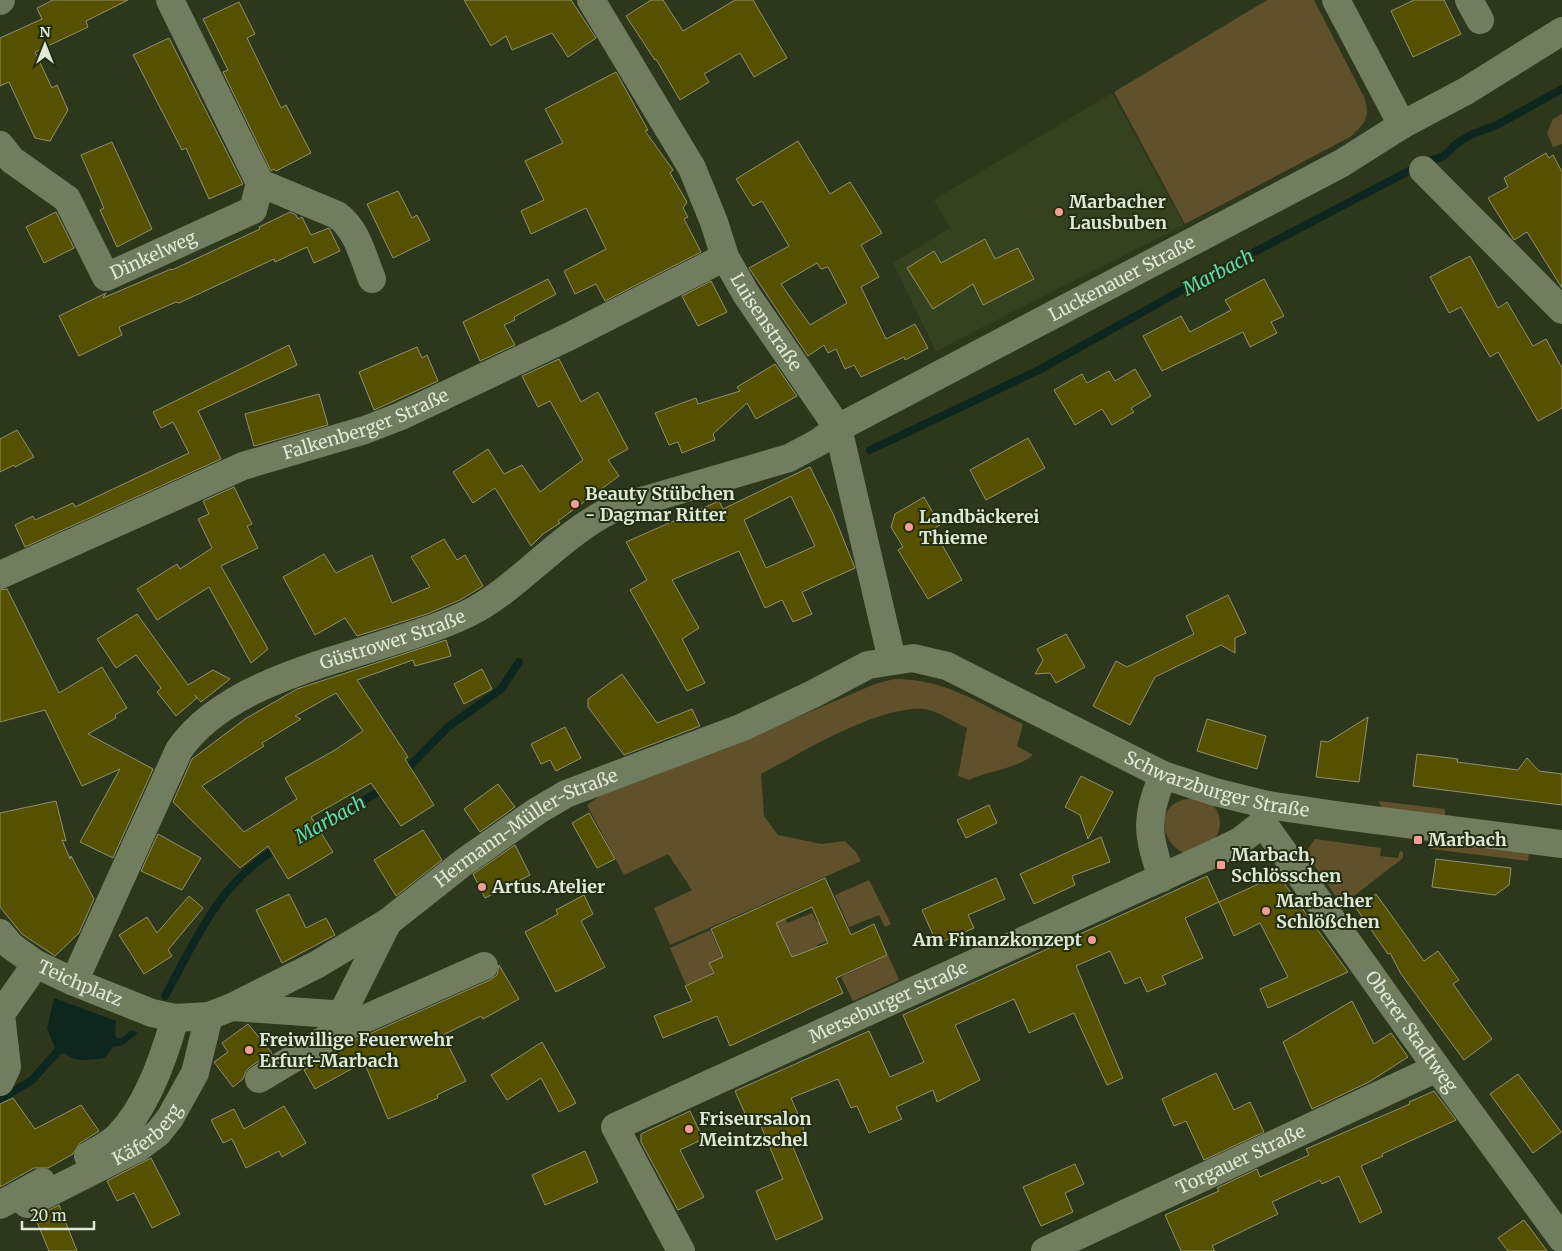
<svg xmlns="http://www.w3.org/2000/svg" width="1562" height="1251" viewBox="0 0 1562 1251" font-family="Merriweather,serif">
<rect width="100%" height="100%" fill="#2d371c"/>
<path fill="#354220" d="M1112,93L1184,225L936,351L893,263L950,228L934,200Z"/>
<path fill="#61502c" d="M1267,0H1314L1364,97C1371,118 1365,123 1350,137L1185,224L1114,92Z
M1562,114V144L1553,147L1547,133L1553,119Z
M894,679C947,679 977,703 1023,724L1017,746L1033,755C1014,770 991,770 969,780L958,776L967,728C955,723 938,711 925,709C878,705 803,752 761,774L764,816L778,835L822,844L845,841L856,852L861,861L670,945L654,908L692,890L668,854L624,875L587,805L601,795L758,734L875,684Z
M1199,799C1203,801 1208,802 1211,804C1225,815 1222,838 1207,845C1200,849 1191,850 1184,853C1162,844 1155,810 1180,801C1186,798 1193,799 1199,799Z
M1378,801L1445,809V816L1383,809Z
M1315,839L1381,848L1380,856L1398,858L1400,851L1403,852V858L1342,905L1309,858L1307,850Z
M1431,841L1529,853L1528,861L1431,849Z
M869,880L891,924L885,927L879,915L849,927L835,895Z
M778,901L787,923L812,913L817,922L838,913L829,940L817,945L823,965L801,974L790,951L774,958L753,912Z
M710,930L722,957L709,963L713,973L686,985L670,948Z
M888,955L899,980L853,1001L841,977Z"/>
<path fill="#0d271e" d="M54,998L116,1021L115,1035L117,1038H122L131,1030L138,1033L123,1045L113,1047L105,1058C95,1059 82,1062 72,1058C66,1055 65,1052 57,1052L47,1029Z"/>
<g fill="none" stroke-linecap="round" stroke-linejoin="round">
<path stroke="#0d271e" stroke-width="8" d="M870,450L1037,371L1182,290L1426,162L1444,156L1456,144L1470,135L1497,125L1562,89
M404,772L448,727L501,689L519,662
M308,830L386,788
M165,996C197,938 219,882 279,847
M0,1099L31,1081L57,1052L66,1047"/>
</g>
<path fill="#555100" stroke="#91906f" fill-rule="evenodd" d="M53,0H128L86,21L88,27L35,52L52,88L57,85L68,110L50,141L35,138L9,82L0,86V38L42,19L37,8Z
M464,0H571L596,38L568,57L552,33L512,50L506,36L491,46Z
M651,0H663L683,31L735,0H753L787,58L754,77L740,53L704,74L709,82L680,100L656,59L655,60L626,16Z
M1414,0H1444L1461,34L1413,57L1391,11Z
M239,2L255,34L247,38L281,108L286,105L311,153L276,171L274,169L271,171L223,72L228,70L203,19Z
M169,38L243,184L209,199L186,148L182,150L133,55Z
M616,72L648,130L645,131L673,170L670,173L687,202L683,208L688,217L684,219L701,252L605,301L596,284L575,294L564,271L606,249L586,208L531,234L521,211L544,200L525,161L563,143L545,109Z
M798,141L830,194L850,182L882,233L861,245L879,277L861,287L886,339L915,324L928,348L905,360L904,357L861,377L854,365L845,369L836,349L828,353L824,345L808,356L749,268L789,246L762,201L753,206L736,179ZM817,263L821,269L828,267L847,303L810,325L781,284Z
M112,142L152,229L117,247L100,210L104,208L81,155Z
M1546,153L1549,158L1553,155L1562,172V288L1527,232L1514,240L1488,198L1508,187L1504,178Z
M398,191L412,218L417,215L430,240L393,258L367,204Z
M56,212L74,248L44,263L26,227Z
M290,212L296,215L298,219L302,217L311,235L329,228L340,251L314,263L307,247L275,262L274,259L179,303L176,302L119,327L122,335L79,356L59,316L106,293L103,298L171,269L172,270L260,229L259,227Z
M985,239L995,259L1018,248L1034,279L983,305L973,284L933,309L907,268L934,251L941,263Z
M1470,256L1498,308L1507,302L1533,346L1546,339L1562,368V408L1538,421L1498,352L1490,357L1461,307L1449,313L1430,277Z
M548,279L556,294L514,317L515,320L504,325L515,345L480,361L463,322Z
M1264,279L1284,316L1271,322L1277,333L1250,347L1243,332L1162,371L1143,336L1181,316L1190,332L1231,310L1225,300Z
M711,281L727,312L698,326L682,296Z
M289,345L297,365L198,411L221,459L25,547L15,525L33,516L35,520L73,503L75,507L189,453L173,422L161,428L153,412Z
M417,347L422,358L427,355L438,381L374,410L359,372Z
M559,359L581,402L598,392L628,449L608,460L619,476L558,521L560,523L543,534L531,546L495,488L473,503L453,472L488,449L504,474L522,465L540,492L583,460L550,401L538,407L522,376Z
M775,364L797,396L756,419L747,403L713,434L715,440L682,453L678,442L669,445L655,413L696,398L698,404L740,391L737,387Z
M1135,369L1151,396L1131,408L1134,412L1112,425L1102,409L1075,425L1054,390L1082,374L1087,383L1109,371L1115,381Z
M319,394L328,425L254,446L245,414Z
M17,430L34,457L15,467L14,465L0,472V439Z
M1028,438L1045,468L986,500L970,470Z
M810,467L834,516L855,568L802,592L812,614L793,622L782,600L765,608L739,551L672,580L699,628L682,639L705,683L687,691L630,590L647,580L626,542L719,501L723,509ZM791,496L815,546L766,568L744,520Z
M234,487L252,524L247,526L258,548L221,566L268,649L251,663L209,587L157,620L137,589L177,564L180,569L212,548L198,519L209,514L203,501Z
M924,497L940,525L933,529L962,580L928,599L898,550L903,547L891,527L895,514Z
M444,539L457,560L465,555L483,586L460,600L427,614L357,636L345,618L315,635L283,577L324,554L336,573L372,555L392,603L430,587L411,557Z
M7,589L59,693L102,667L127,708L115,715L116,718L88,734L153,769L113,858L80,842L120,769L82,786L45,710L0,722V590Z
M1228,595L1246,633L1235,638V653L1221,645L1155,677L1130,725L1093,706L1116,661L1127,667L1194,634L1186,616Z
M137,614L188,685L213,670L230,679L201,702L195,695L197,698L176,716L157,692L161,688L136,655L116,668L97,639Z
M1066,634L1085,667L1056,683L1050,673L1035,674L1043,660L1037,649Z
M446,640L451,656L415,666L413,660L357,680L408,757L405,759L434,805L401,826L371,783L311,817L333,852L288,879L268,846L240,868L173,802L192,759L245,719L297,689ZM336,693L363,731L335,750L285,778L297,799L244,832L202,786L264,746L262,743L301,719L295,716Z
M482,669L492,689L464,704L454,684Z
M622,674L657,723L692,709L700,726L624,755L588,707V699Z
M1368,717L1359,782L1316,777L1321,741L1328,742Z
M1207,719L1266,736L1257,769L1197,751Z
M565,727L581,758L556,771L550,760L541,764L531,744Z
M1417,754L1458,759L1457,762L1518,770L1527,758L1539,771L1562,774V805L1413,786Z
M1081,776L1113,792L1088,839L1080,815L1065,807Z
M498,784L515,807L480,832L464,809Z
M56,801L66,841L62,840L70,859L71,856L94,899L79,933L55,956L22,934L0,907V813Z
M989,805L997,823L966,838L957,820Z
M589,813L615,859L597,868L572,823Z
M423,830L442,860L396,896L374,860Z
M158,834L201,858L182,890L141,871Z
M1101,837L1110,862L1072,876L1075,885L1034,904L1020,874Z
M515,845L530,875L485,898L473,874Z
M1436,859L1511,868L1509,885L1495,895L1432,887Z
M1278,875L1348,972L1268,1008L1260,989L1288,977L1260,923L1234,936L1219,902Z
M1207,876L1219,902L1185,918L1203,958L1162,976L1166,984L1147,992L1140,977L1125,984L1110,951L1076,966L1123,1078L1107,1085L1074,1013L1029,1033L1014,999L955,1025L980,1080L937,1102L933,1090L896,1107L902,1119L883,1127L869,1133L857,1106L851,1108L838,1079L791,1098L803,1126L804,1134L790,1140L823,1219L776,1240L756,1191L783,1179L756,1114L747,1118L735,1091L869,1031L890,1077L924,1062L903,1015Z
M825,878L851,935L874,924L887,955L836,978L843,993L730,1046L717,1016L663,1038L654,1016L692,1001L685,986L714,973L709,963L723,957L711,929ZM812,907L828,943L792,957L776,923Z
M996,878L1005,899L968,915L974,928L937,944L922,910Z
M289,894L306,928L326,918L335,935L282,963L256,910Z
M1376,894L1424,961L1438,951L1459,980L1453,984L1492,1039L1464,1060L1401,974L1390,953L1388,954L1356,908Z
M584,895L593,914L581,921L605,967L556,992L525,932L558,914L556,910Z
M189,896L203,908L168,950L172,956L144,974L119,935L147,917L157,933Z
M499,965L519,999L483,1019L481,1016L443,1035L466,1081L437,1095L438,1098L388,1119L364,1062L315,1089L304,1070L351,1042L490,980L497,975Z
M1352,1001L1374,1044L1391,1033L1408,1057L1369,1082L1312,1109L1283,1042Z
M248,1024L272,1053L251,1066L246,1071L243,1079L233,1087L214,1062L228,1052L222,1043Z
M542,1042L576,1103L559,1112L541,1078L507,1100L491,1075Z
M1216,1073L1234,1110L1250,1102L1264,1132L1204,1160L1186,1121L1174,1126L1162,1099Z
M1518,1074L1561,1132L1533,1153L1490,1094Z
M1434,1091L1456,1120L1382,1154L1383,1156L1361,1166L1382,1212L1360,1223L1339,1176L1322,1184L1320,1180L1272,1202L1278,1214L1212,1246L1215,1251H1181L1165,1215L1219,1191L1217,1188L1257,1169L1260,1177L1309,1155L1306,1149L1410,1104L1409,1102Z
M13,1098L35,1129L81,1105L99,1131L80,1143L73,1154L48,1168H34L0,1187V1104Z
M284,1106L306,1143L282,1157L279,1151L246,1168L232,1139L223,1143L211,1120L234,1109L244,1129Z
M690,1111L703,1139L680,1150L704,1197L678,1210L641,1142V1134Z
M585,1151L598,1182L545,1205L532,1175Z
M151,1158L180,1214L152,1228L134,1193L117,1201L107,1181Z
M1075,1164L1084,1184L1065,1193L1073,1212L1041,1226L1023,1187Z
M59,1205L77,1251H49L35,1217Z
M1524,1220L1547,1251H1508L1498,1238Z"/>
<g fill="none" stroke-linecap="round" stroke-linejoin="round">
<g stroke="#707d5f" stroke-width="28">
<path id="s1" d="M591,0L692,168L714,222L725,257L746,294L838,428L892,660"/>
<path d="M1336,0L1402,125"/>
<path d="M1469,0L1480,20"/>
<path d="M0,1L1,0"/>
<path id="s2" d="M0,145L12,160L67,199L106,277L253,210L260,183L170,0"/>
<path d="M1423,170L1562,310"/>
<path d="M260,183L337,215C357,229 363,257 372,279"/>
<path id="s3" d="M0,575L243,466L365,430L401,416L568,337L725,257"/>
<path id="s4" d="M1263,823L1437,1068L1562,1239"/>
<path d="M1162,878C1147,833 1145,820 1163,775"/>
<path id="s5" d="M0,933L11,946L36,964L74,982L152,1013L175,1018L209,1016L232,1007L316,965L388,922L464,862L537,811L566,794L743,727L813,694L868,665L913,658L947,666L1163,775L1215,792L1268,805L1343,816L1562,844"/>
<path id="s6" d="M74,982L179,750C234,669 382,655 467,614C518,589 558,536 611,510L789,458L819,442L838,428L1342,163L1402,125L1466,91L1562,31"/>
<path d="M233,1007L332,1014L340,1018"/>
<path d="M344,1028L340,1018L388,922"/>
<path d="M259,1079L344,1028L484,966"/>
<path d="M0,1082L7,1067L1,1014L36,964"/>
<path d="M88,1156C99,1149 112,1144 120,1134C147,1106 165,1054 175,1018"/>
<path id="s7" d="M27,1204L138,1148L158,1133L170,1118L195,1073L209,1016"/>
<path d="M0,1205L42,1182"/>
<path id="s8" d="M681,1251L615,1127L1211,855L1240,841L1263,823L1268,805"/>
<path id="s9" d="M1045,1251L1437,1068"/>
</g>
</g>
<g fill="#f59c95" stroke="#232d12" stroke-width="2">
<circle cx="1059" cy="212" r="5"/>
<circle cx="575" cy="504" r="5"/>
<circle cx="909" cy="527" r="5"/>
<rect x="1413" y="835" width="10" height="10" rx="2.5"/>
<rect x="1216" y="860" width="10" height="10" rx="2.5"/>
<circle cx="482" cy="887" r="5"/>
<circle cx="1266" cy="911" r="5"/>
<circle cx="1092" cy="940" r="5"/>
<circle cx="249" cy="1050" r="5"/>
<circle cx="689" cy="1129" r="5"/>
</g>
<g text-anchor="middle" stroke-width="4" stroke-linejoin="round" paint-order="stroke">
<g font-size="18" font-weight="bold" fill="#e0e8d7" stroke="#232d12" text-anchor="start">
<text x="1069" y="208">Marbacher<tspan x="1069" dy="21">Lausbuben</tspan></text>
<text x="585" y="500">Beauty Stübchen<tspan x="585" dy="21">- Dagmar Ritter</tspan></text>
<text x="919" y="523">Landbäckerei<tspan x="919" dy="21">Thieme</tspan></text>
<text x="1428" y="846">Marbach</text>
<text x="1231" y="861">Marbach,<tspan x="1231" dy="21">Schlösschen</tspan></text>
<text x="492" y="893">Artus.Atelier</text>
<text x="1276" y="907">Marbacher<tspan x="1276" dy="21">Schlößchen</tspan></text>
<text x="1082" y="946" text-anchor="end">Am Finanzkonzept</text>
<text x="259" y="1046">Freiwillige Feuerwehr<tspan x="259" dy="21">Erfurt-Marbach</tspan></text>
<text x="699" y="1125">Friseursalon<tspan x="699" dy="21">Meintzschel</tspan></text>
</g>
<g font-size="18" fill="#e0e8d7" stroke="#232d12">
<text dy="6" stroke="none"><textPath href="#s2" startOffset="226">Dinkelweg</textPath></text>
<text dy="6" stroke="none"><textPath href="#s6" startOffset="1320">Luckenauer Straße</textPath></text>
<text dy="6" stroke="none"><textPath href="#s1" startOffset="368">Luisenstraße</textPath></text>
<text dy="6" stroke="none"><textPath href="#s3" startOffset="396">Falkenberger Straße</textPath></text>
<text dy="6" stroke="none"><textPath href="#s6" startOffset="499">Güstrower Straße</textPath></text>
<text dy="6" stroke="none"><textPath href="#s5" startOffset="1359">Schwarzburger Straße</textPath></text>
<text dy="6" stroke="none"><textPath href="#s5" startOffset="602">Hermann-Müller-Straße</textPath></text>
<text dy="6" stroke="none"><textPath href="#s5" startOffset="96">Teichplatz</textPath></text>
<text dy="6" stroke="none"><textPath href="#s8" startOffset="441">Merseburger Straße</textPath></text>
<text dy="6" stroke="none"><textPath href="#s4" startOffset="256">Oberer Stadtweg</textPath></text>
<text dy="6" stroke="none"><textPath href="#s7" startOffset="140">Käferberg</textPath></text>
<text dy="6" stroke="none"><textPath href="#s9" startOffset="216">Torgauer Straße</textPath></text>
</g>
<g font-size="19" font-style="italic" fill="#63d7ae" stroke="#232d12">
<text transform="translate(1218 272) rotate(-28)" y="7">Marbach</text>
<text transform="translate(330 819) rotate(-29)" y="7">Marbach</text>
</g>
</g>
<g transform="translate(45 45)" stroke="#232d12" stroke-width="4" paint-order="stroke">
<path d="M0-4L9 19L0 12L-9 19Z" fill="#e0e8d7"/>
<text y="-8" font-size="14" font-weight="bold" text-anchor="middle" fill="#e0e8d7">N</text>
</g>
<path d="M22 1221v8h72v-8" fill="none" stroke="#e0e8d7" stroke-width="2.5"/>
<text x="30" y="1221" font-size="15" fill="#e0e8d7" stroke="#232d12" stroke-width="4" paint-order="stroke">20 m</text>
</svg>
